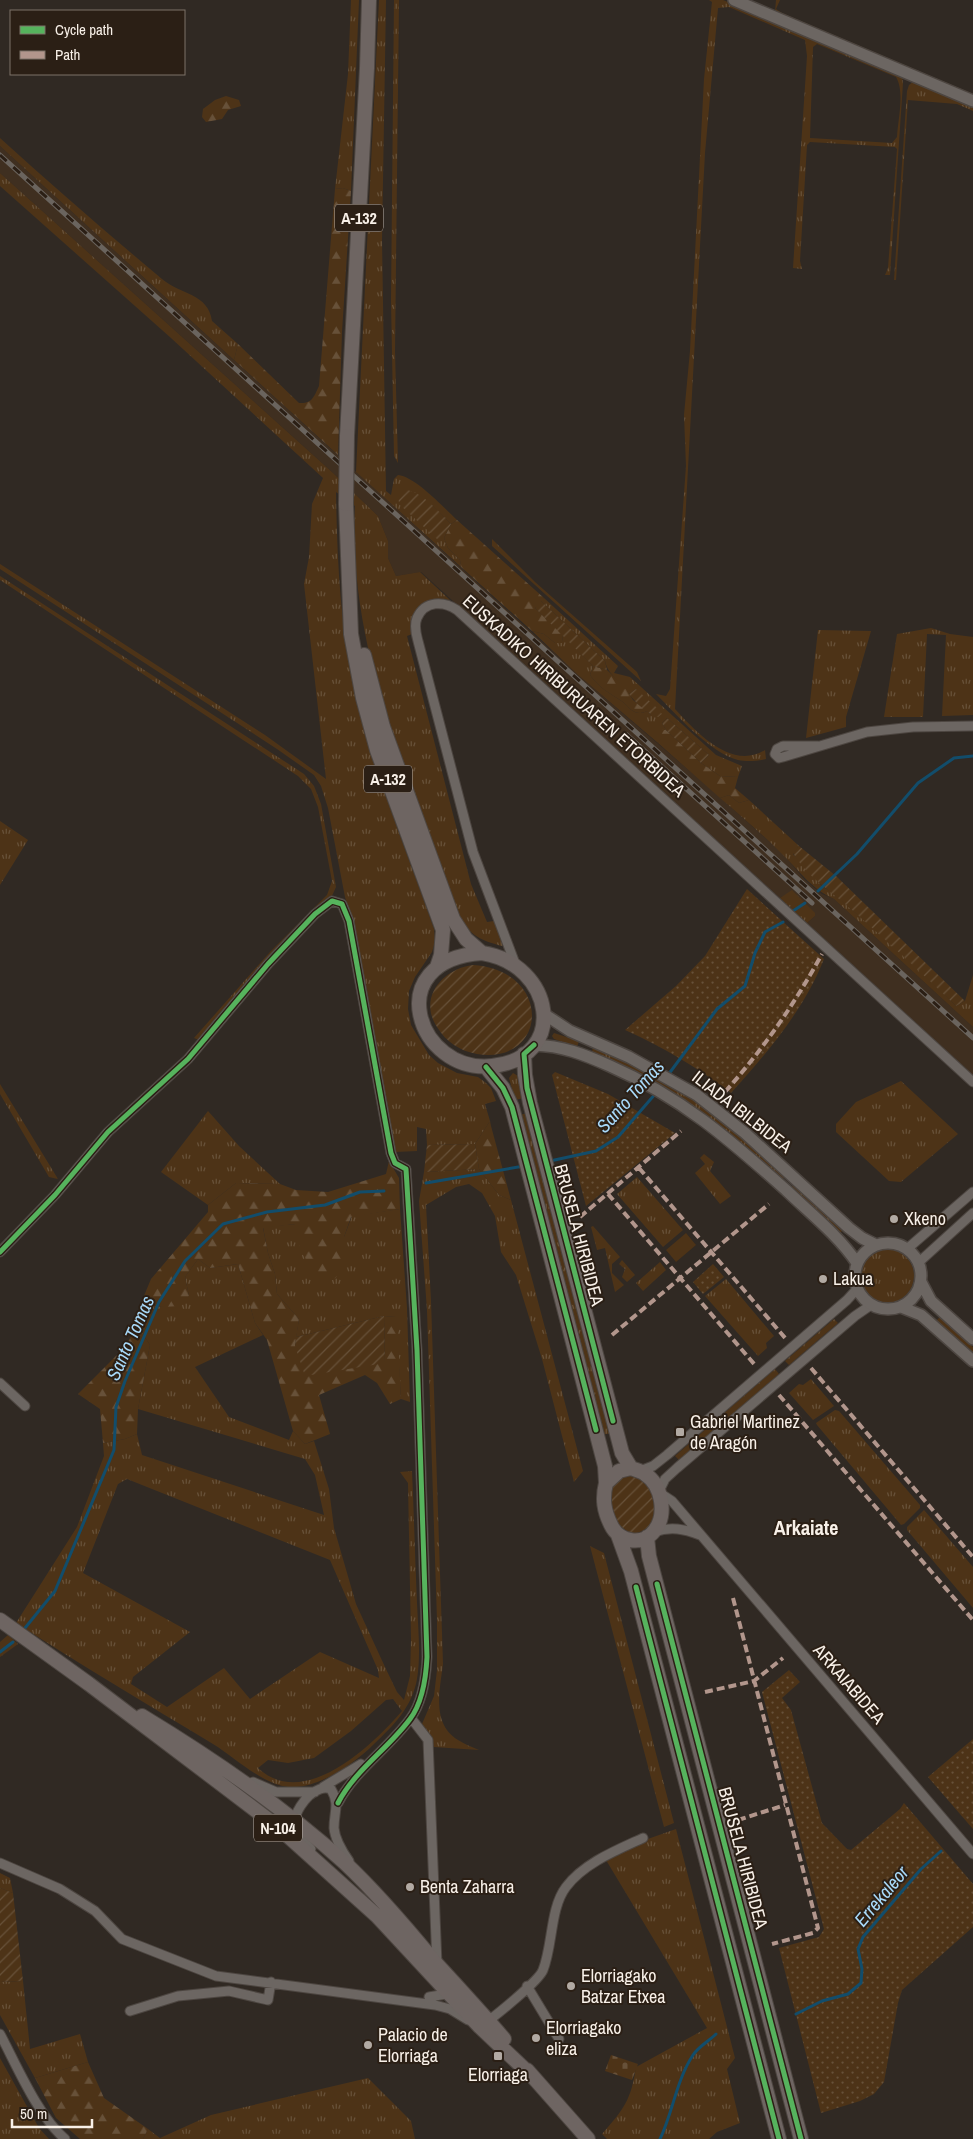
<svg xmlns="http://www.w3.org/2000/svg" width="973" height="2139" viewBox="0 0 973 2139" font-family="'Archivo Narrow',sans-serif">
<defs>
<pattern id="grass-tufts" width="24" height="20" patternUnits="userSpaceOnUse" patternTransform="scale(1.25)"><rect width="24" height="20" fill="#4d3317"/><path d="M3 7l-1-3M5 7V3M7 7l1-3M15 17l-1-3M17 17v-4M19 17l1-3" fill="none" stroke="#675139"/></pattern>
<pattern id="forest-firs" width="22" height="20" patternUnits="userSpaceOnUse" patternTransform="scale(1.25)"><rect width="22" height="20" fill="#4d3317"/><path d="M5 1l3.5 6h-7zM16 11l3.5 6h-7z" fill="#675139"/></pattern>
<pattern id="cemetery-stones" width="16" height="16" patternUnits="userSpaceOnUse" patternTransform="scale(1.25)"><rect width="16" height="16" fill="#4d3317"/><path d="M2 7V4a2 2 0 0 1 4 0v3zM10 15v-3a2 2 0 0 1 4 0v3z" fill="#675139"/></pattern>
<pattern id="park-dots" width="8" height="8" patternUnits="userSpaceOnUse" patternTransform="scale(1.25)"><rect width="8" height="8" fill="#4d3317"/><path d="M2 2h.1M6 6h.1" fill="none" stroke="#675139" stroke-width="1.8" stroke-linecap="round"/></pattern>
<pattern id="garden-furrows" width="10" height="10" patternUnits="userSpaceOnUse" patternTransform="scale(1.25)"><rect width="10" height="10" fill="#4d3317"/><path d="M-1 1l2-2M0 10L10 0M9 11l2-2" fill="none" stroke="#675139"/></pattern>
</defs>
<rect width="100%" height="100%" fill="#302923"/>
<path fill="#3f2f20" d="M0,146L577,674L713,791L783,854L805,880L822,894L834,899L973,1027V1075L807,923L815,916L793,891L780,898L421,572L396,576L388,558V541L378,516L332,472L0,173Z"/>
<path fill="url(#grass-tufts)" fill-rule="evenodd" d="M351,0H359L351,191L343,188L335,189L348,74Z
M379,0H386L382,240L386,491L391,495L394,479L398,475C416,477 444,508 457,520L451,524L432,505L420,522L437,538H444L448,548L460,560L461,567L356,472Z
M394,0H399L395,352L398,463L394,456L391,301Z
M709,0H723L897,73L902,76L903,83L890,275H885L888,268L897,149L895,147L810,142L807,145L800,261L802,269L793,268L807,56L805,40L729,7L718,8L705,153L675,709C696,732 732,771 765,750L766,759C756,761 748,762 738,760C710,753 676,714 656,694L666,696L670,689L686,466L684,415L690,351L704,79L712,2ZM817,44L896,77C905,92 898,119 897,137L892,143L810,138L813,47Z
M776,0H780L776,9L782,13L973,94V97L775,12Z
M914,81L973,106V111L957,104L908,100L896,280H894L907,91L909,85Z
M0,138C53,186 107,233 162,279C181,295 208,293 212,321L238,344L234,360L0,146Z
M0,173L332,472L378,516L388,541V558L396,576L420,572L450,600C424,596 410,606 412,634L407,636L471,884L487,922L494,921L504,945L502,946C480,940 472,936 459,918C411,789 347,646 355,506L336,492C337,557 340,625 354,688C373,771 406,849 434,929L435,941L432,952L415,977L409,991L408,1009L411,1025L429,1055L438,1063L457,1073L478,1077L486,1083L491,1088L496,1101L485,1104L490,1121L475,1144L427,1145L426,1129L417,1127V1151L395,1152L354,927L345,897L328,808L321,786L314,775L277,749L0,569V564L265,735L326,779L304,584L309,557L312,504L323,478L171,338L0,186Z
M492,539L535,582L637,672L641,681L492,546Z
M0,576L304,774L314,786L321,804L336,887L331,898L199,1040L194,1038L270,952L327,895L332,881L318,807L311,789L298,776L0,580Z
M544,598L618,666L614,673L630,677L716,755L742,766L738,777L720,776L701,763L709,755L667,718L662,723L666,730H662V738L658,743L577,674L532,631L544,634L555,643L562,642L563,635L593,666L590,675C599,688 611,694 623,702C629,707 632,713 640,713C641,713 646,712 647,711L651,715L636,689L629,694C622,681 608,676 605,661L540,600Z
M931,628L950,634L973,637V715L942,716L946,635L927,634L923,717H884L897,634Z
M818,630L871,631L846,717V727L806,738Z
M729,795L739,803L749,800L799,846L793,854L822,886L834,894L906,957L956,1006L965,1001L973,975V1027L834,899C811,889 799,870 781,853C762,834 741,816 720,798Z
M0,821L28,840L0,885Z
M792,890L815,913V916L807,923L780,898Z
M554,1033L579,1041L577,1047L554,1039L552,1036Z
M593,1047C628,1061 663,1079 694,1100C727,1121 756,1149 785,1176L782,1180C720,1123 670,1086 592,1052Z
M513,1073L518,1076L524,1098L515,1100L509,1078Z
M901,1081L958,1134L901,1182L889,1181L836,1132V1124L856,1102Z
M0,1084L58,1179L49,1177L0,1094Z
M208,1111L239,1146L280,1184L236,1183L208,1205L161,1172Z
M528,1113L611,1433L602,1435L519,1115Z
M704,1154L714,1162L710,1171L731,1196L720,1204L695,1173L705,1164L700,1158Z
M479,1169L499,1195L511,1200L583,1471L574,1482L542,1359L516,1275L501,1252L495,1216L482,1193L469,1184L456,1187L426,1205L431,1301L443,1664C440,1689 431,1724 458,1740C464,1744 472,1747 479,1750L434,1747L422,1724L434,1696L437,1670V1620L427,1310L419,1201L424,1172Z
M637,1177L683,1230L663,1247L617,1194Z
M794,1184L844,1229L840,1233L791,1188Z
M400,1209L407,1308L410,1402L401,1399L396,1317L384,1316L296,1337L299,1319L277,1294L275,1274L268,1253L263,1227L296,1224L344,1270V1237L352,1216Z
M593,1226L620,1257L612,1264V1273L624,1285L615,1292L605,1248L597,1250L591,1227Z
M860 1276a27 27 0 1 1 54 0a27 27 0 1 1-54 0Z
M198,1259L210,1268L238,1264L255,1323L263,1335L195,1367L229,1417L289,1440L293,1431L305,1444L314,1441L329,1489L334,1528L356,1604L385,1667L397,1692L404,1700L410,1676L411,1639L408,1483L400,1472L412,1471C414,1515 415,1559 417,1603C418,1627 421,1655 417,1679C412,1707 394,1725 374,1744C355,1763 317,1790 288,1787C260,1783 236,1758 213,1744C147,1704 81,1665 16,1623L77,1527L104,1456L103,1443L125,1439L137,1434L142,1455L324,1515L315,1475L305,1459L138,1409L150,1345L137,1325L141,1303L162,1307L189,1296L185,1277ZM127,1479L330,1560L378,1670L379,1678L320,1652L250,1699L224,1668L167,1707L131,1684L133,1677L190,1632L83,1573L118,1484ZM393,1699L402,1711C372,1746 304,1811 258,1768L268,1760L288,1763L314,1758L351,1731L386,1700Z
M622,1260L635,1275L627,1282L622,1277L625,1269L619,1264Z
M660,1262L666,1270L643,1291L636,1283Z
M726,1279L774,1336L766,1343L767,1348L758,1356L705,1296Z
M940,1317L973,1347V1354L936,1321Z
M834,1319L838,1323L789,1365L785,1361Z
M775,1369L779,1374L679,1460L675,1456Z
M811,1379L834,1406L813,1420L789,1393L799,1384L803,1385Z
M835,1410L839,1411L920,1505V1508L904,1524L901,1525L817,1425L816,1423Z
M924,1510L973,1567V1608L907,1530V1527Z
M590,1546L604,1553L674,1823L664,1827Z
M8,1635L18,1644L0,1657V1642Z
M676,1829L735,2058L727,2069L740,2123L717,2132L709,2139H607L602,2134C624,2109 631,2100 636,2067L707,2028L606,1860L645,1840Z
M0,1873L10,1878L13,1893L0,1888Z
M23,1981L30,2049L80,2034L88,2062L35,2078L0,2015V1982Z
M0,2058L39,2128L49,2139H0Z
M368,2078L411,2121L415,2139H143L148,2129L160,2138L211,2115Z"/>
<path fill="url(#forest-firs)" d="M226,96L239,100L241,106L228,110L222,119L206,122L202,117L203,109L215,100Z
M343,188L351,191L342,332L338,455L234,360L238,344L299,403C313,404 314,396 319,386L335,189Z
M457,520L544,598L535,608L563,635L562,643H555L544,634L532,631L461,567L460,560L448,548L444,538L451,524Z
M593,666L607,670L625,687L633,700L647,711C646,712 641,713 640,713C632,713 629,707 623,702C611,694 599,688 590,675Z
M662,730H666L701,763L720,776L738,777L735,788L749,800L739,803L729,795L720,798L658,743L661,738L658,732Z
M490,1121L491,1126L511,1200L499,1195L479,1169L475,1144Z
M389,1161L399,1178L400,1209L351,1217L344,1237V1270L333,1280L319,1277L301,1252L295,1224L263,1228L268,1253L275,1274L277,1294L299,1319L295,1346L385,1363L384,1316L397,1317L401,1399L390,1404L377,1383L365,1375L319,1395L330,1434L305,1444L293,1431L267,1340L255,1323L238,1264L210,1268L198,1259L185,1277L189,1296L180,1306L162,1307L141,1303L151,1279L208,1212V1205L236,1183L280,1184L296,1190L328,1192L386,1174Z
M137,1325L150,1345L138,1409L137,1434L125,1439L103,1443L100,1409L78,1394L125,1347Z
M88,2062L104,2098L148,2129L143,2139H80L56,2118L35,2078Z"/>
<path fill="url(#cemetery-stones)" d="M611,2055L638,2064L632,2080L605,2071Z"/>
<path fill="url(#park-dots)" d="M747,889L824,959C804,1010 767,1053 731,1093C698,1068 663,1047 625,1030L676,986L705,956Z
M555,1072L608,1094L675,1133L586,1206L552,1075Z
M713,1264L724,1277L703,1294L693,1282Z
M789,1670L800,1682L782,1698L791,1710L822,1823L847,1849L851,1850L900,1809L904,1803L973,1884V1927L902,1990L898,2003L884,2082L874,2094L860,2101L821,2113L779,1948L819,1937L824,1929L762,1692Z
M973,1739V1829L928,1777Z"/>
<path fill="url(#garden-furrows)" d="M403,489C422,491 438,511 451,524L444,538L437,539L400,505L397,496Z
M540,600L605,661L607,670L593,666L535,608Z
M636,689L656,707L662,714L658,717C647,714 636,703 629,694Z
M667,718L709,755L701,763L666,730L662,723Z
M799,846L836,876L965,1001L956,1006C922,973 887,941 851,909C830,890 808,878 793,853Z
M473,965C553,970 549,1065 477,1054C460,1051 446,1042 437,1027C418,998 442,969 473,965Z
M475,1144L479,1169L424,1172L427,1145Z
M384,1316L385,1363L305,1376L295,1346L296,1337Z
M633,1474C639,1478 645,1481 649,1487C662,1505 656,1532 631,1534L619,1525L610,1512V1489L620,1476Z
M0,1888L13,1893L23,1981L0,1982Z"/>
<path fill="#4d3317" d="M686,1233L696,1245L676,1262L666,1250Z"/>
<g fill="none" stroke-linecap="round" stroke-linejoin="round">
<path stroke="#124d6b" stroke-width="3" d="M818,891L857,854L918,783L954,758L973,756
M793,911L805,903
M668,1075L717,1009L745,986L755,953L765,932L783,922
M550,1161L596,1151L618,1137L656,1093
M426,1183L524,1166
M25,1628L55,1591L114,1450L116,1407L125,1381L159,1302L185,1261L223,1224L267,1212L325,1205L360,1192L384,1191
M0,1652L13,1642
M796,2014L822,2001L848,1994L861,1983L862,1969L858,1949L863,1937L921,1869L941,1851
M660,2139C673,2112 676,2081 693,2055C698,2047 709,2041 716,2034"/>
<defs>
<path id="minor" d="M818,746H783L777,749L775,754L779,758L783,757L867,732L913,727L973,726
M516,966L473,852L418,641C416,634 414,625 417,618C425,600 444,601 457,610L973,1082
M907,1249L973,1192
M0,1252L55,1195L108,1132L188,1059L268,964L315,914L332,901L342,904L349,921L391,1153L395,1163L406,1169L417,1350L427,1657C426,1678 423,1702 410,1719C388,1749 355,1770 338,1803
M918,1263L973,1213
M0,1383L25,1406
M640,1471L653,1466L667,1455L847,1300L857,1289
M659,1491L665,1479L677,1468L855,1316L871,1305
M660,1493L672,1501L973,1854
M654,1532C671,1526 684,1529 700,1535
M411,1718L428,1740L437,1964
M253,1782L276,1792H315
M323,1787L361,1764
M311,1849C306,1844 299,1837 296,1830C290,1816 306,1794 320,1789C323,1788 328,1788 331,1789C340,1805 334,1811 334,1828C335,1840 342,1851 349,1861
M0,1863L60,1889L95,1911L122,1939L216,1976L435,2005L450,2009L468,2020
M527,1986L559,2039
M429,1997L452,1993
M130,2011L178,1996L229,1991L268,2000L271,1982
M484,2024C495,2016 539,1981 543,1970C553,1945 550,1908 566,1887C584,1863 617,1850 643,1838
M0,2034C17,2066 38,2116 65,2139"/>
<path id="tertiary" d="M734,0L973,101
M544,1014L570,1031L629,1057L697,1095L745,1133L849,1228L862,1238L876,1245
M534,1045C563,1046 583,1054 610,1066C681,1097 729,1139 786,1190C811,1214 838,1235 857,1263
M855 1276a33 33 0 1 1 66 0a33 33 0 1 1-66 0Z
M921,1282L931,1301L973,1339
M901,1307L921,1315L973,1361"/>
<path id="primary" d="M347,436L367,68L369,0
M346,504L351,634L363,698L377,750L443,930L441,955L437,967
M364,655L383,727L453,919L466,939L482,953
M482,953C554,964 570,1058 492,1066C417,1074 379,960 482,953Z
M524,1054L525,1075L530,1103L622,1453L631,1468
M486,1067L503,1088L512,1107L605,1466L606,1483
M631,1468C636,1470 641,1471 645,1474C662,1485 667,1514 655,1530C643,1547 619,1542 611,1525C604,1511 602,1499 606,1483L619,1471Z
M618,1535L631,1571L779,2139
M647,1537L649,1556L801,2139
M0,1620L89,1684L278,1827L377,1916L480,2027L533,2077
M142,1716C213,1759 282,1806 344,1862C376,1892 405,1926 433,1960C457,1986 481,2012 504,2039
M527,2070L588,2139"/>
</defs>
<use href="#minor" stroke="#4d4641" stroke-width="11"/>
<use href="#tertiary" stroke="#4d4641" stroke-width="14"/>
<use href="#primary" stroke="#4d4641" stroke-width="16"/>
<use href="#minor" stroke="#6c6662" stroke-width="9"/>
<use href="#tertiary" stroke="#6c6662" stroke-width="11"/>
<use href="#primary" stroke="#6e6562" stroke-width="14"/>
<defs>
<path id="rail" d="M0,155L973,1038
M627,735L812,903"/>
</defs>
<use href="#rail" stroke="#6a645e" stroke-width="5"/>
<use href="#rail" stroke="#2b1f15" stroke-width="3" stroke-dasharray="9" stroke-linecap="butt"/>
<defs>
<path id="primary-bridge" d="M346,504L347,436"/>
</defs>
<use href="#primary-bridge" stroke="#4d4641" stroke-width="16" stroke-linecap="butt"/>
<use href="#primary-bridge" stroke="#6e6562" stroke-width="14"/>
<path stroke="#b2968c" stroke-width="4" stroke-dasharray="8 4" stroke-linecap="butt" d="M725,1092C764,1048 794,1005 822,954
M639,1168L786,1339
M608,1194L755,1365
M580,1217L681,1131
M612,1335L769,1204
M811,1368L973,1557
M779,1395L973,1620
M733,1598L818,1928L813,1933L772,1944
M705,1692L754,1681L783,1658
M738,1820L785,1805"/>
<defs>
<path id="cycleway" d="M534,1045L524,1054L527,1088L613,1421
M486,1067L503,1088L512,1107L596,1430
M0,1252L55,1195L108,1132L188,1059L268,964L315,914L332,901L342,904L349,921L391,1153L395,1163L406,1169L417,1350L427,1657C426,1678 423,1702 410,1719C388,1749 355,1770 338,1803
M657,1584L801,2139
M636,1587L779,2139"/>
</defs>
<use href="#cycleway" stroke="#2b1f15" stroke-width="8"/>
<use href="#cycleway" stroke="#56b35d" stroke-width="5"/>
</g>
<g fill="#b2aaa3" stroke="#2b1f15" stroke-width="2">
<circle cx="894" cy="1219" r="5"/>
<circle cx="823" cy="1279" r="5"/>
<rect x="675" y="1427" width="10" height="10" rx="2.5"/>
<circle cx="410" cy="1887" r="5"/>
<circle cx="571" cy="1986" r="5"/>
<circle cx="536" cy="2038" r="5"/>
<circle cx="368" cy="2045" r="5"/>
<rect x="493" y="2051" width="10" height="10" rx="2.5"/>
</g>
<g text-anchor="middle" stroke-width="4" stroke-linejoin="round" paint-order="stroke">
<g fill="#2b1f15" stroke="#bab1a9" stroke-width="1">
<rect x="335" y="204.5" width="48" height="27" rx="4"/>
<rect x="364" y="765.5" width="48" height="27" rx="4"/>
<rect x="254" y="1814.5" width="48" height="27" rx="4"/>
</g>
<g font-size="16" font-weight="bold" fill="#f8f0e8">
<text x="359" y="224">A-132</text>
<text x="388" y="785">A-132</text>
<text x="278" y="1834">N-104</text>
</g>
<g font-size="18" fill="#f8f0e8" stroke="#2b1f15">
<text transform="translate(574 696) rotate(42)" y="6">EUSKADIKO HIRIBURUAREN ETORBIDEA</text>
<text transform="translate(742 1112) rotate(38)" y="6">ILIADA IBILBIDEA</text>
<text transform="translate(579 1235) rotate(75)" y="6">BRUSELA HIRIBIDEA</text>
<text transform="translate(849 1684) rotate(49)" y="6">ARKAIABIDEA</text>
<text transform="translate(743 1858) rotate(75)" y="6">BRUSELA HIRIBIDEA</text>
</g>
<g font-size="18" fill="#f8f0e8" stroke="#2b1f15" text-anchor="start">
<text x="904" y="1225">Xkeno</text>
<text x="833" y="1285">Lakua</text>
<text x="690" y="1428">Gabriel Martinez<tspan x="690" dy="21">de Aragón</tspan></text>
<text x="420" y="1893">Benta Zaharra</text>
<text x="581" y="1982">Elorriagako<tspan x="581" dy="21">Batzar Etxea</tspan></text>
<text x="546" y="2034">Elorriagako<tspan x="546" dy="21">eliza</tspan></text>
<text x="378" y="2041">Palacio de<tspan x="378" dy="21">Elorriaga</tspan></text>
<text x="498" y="2081" text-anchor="middle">Elorriaga</text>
</g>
<g font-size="19" font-style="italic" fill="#a8d9f9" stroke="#2b1f15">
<text transform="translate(630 1096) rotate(-48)" y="7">Santo Tomas</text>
<text transform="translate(130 1338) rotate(-66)" y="7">Santo Tomas</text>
<text transform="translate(881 1896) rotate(-50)" y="7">Errekaleor</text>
</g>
<g font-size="20" font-weight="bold" fill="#f8f0e8" stroke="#2b1f15">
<text x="806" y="1535">Arkaiate</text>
</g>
</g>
<rect x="10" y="10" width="175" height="65" fill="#2b1f15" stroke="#7d7369"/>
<rect x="20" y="26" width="25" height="8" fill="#56b35d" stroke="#7d7369"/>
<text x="55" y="35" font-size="15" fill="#f8f0e8">Cycle path</text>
<rect x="20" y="51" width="25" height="8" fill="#b2968c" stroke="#7d7369"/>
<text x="55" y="60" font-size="15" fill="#f8f0e8">Path</text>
<path d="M12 2119v8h80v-8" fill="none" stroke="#f8f0e8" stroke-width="2.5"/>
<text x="20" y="2119" font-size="15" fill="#f8f0e8" stroke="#2b1f15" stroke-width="4" paint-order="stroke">50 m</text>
</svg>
